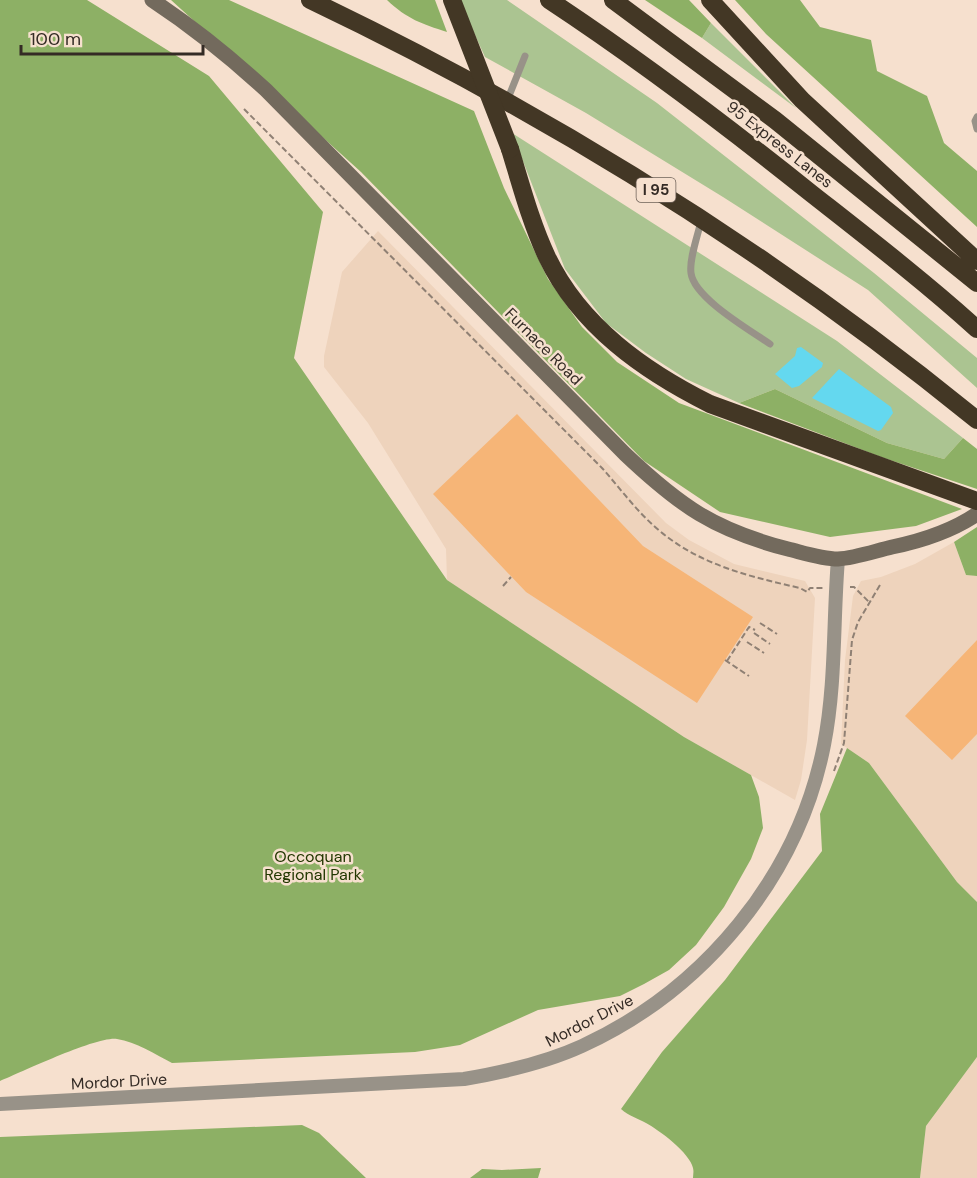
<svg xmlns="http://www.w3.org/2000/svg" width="977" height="1178" viewBox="0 0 977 1178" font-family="'DM Sans',sans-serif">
<rect width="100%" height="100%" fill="#f6e0ce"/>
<path fill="#eed3bc" d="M378,231L666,523L689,540L734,564L805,581L815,598L807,740L801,780L795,800L684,737L447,580L446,549L368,423L324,367V356L342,272Z
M954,542L966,575L977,576V902L957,882L869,763L841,744L845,660L853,596L861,581L881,577L915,564Z
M977,1057V1178H920L926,1126Z"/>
<path fill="#abc491" d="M459,0H507L657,103L874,273L977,358V388L868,290L723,197L586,113L485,57Z
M711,23L796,108L702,38Z
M512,133L837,341L963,438L944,459L887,443L775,389L739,403L686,379L646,353L606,323L565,269Z"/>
<path fill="#8db065" d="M0,0H87L209,76L323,212L294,358L447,580L684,737L751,775L759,797L763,828L751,859L724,907L696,945L669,970L644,984L620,996L538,1010L460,1045L415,1052L172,1063C155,1054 136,1042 117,1039C97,1036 22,1072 0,1081Z
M171,0H229L474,111L504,188L548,279L582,327L617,362L679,403L962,509L916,526L830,537L720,512L644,461L361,172Z
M387,0H435L447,32C422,24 407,19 387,0Z
M645,0H689L711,23L702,38Z
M735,0H800L820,27L871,40L877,71L927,96L944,143L977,171V227L766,34Z
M775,389L887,443L944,459L963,438L977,449V489L881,457L739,403Z
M977,527V576L966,575L954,542Z
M847,748L869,763L957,882L977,902V1057L926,1126L920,1178H693C693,1175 694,1172 693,1168C690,1153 659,1130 646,1123C637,1118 629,1116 621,1109L662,1052L725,980L822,851L820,814Z
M302,1125L319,1133L366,1178H0V1137Z
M541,1168L538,1178H470L482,1169L502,1170Z"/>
<path fill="#64d8ef" d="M801,347L823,363L822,367L799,386L792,388L775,374L795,356L797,348Z
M839,369L891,407L893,413L881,430L878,431L812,398Z"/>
<path fill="#f6b577" d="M517,414L643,546L753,617L697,703L526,592L433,494Z
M977,640V734L952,760L905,716Z"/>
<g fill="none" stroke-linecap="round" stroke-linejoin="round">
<path stroke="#8f8074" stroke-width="2" stroke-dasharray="6 3" stroke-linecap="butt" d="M244,109L602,468C619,487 635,509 654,526C696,564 747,576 800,588L807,592L810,588H823
M503,586L511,577
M850,587H854L869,602
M760,623L777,634
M754,633L770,644
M747,642L764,653
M725,660L749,676
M727,661L749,627L755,630
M834,771L844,743L852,640L858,622L880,585"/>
<path stroke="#989288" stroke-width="7" d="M507,101L525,56
M977,117L975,121L977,129
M701,221C698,235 689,259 691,273C694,298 750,330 770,344"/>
<path stroke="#989288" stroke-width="14" d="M0,1104L464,1079C505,1072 545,1063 582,1046C704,990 798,877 824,745C836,684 833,620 838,559"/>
<path stroke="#736a5d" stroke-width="15" d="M152,0C193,27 230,57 266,90L625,454C680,506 714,530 788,549C804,553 822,559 838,559C855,558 875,551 892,547C921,541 952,531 977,514"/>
<path stroke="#433725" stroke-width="18" d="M310,0C547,113 773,254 977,420
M549,0C640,60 727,126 812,194C868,238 925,282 977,329
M613,0L775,120L977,283
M710,0L802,100L977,261
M510,149C521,185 531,223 547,257C580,326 644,371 710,404L977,501"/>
<path stroke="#433725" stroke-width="18" d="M452,0L510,149"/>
</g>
<g text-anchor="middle" stroke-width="5" stroke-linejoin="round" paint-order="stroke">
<rect fill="#f6e0ce" stroke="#6e6158" stroke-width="1.5" x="636.5" y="178" width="39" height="24" rx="4.5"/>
<g font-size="15" font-weight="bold" fill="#342b25">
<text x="656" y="195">I 95</text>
</g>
<g font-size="16" fill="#342b25" stroke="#f6e0ce">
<text transform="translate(780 144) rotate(38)" y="6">95 Express Lanes</text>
<text transform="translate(544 346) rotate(45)" y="6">Furnace Road</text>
<text transform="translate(589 1020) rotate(-27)" y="6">Mordor Drive</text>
<text transform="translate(119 1081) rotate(-3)" y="6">Mordor Drive</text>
</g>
<g font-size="16" fill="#223700" stroke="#f6e0ce">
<text x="313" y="862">Occoquan<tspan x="313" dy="18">Regional Park</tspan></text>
</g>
</g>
<path d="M21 45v9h182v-9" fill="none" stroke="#342b25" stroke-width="3"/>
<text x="30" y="45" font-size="18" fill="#342b25" stroke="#f6e0ce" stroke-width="4.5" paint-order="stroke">100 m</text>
</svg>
